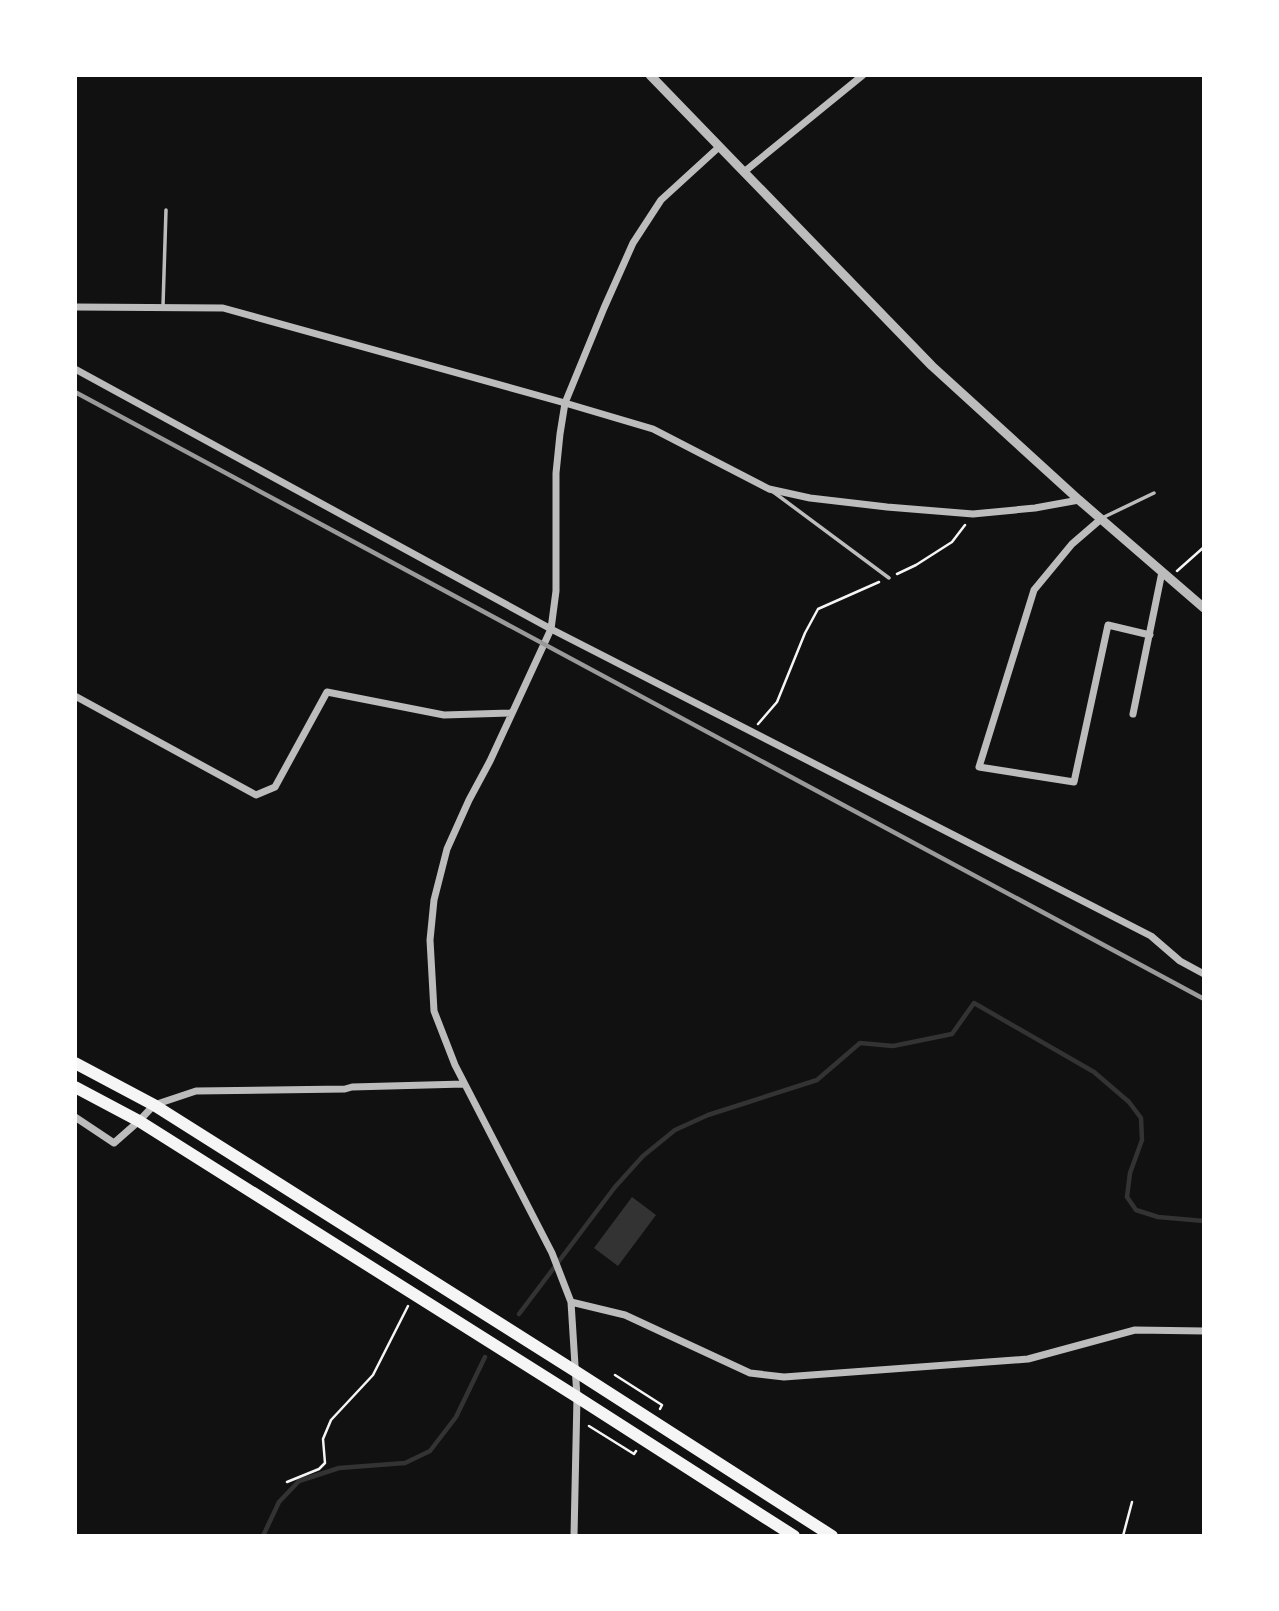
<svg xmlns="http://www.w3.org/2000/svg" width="1279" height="1611" viewBox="0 0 1279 1611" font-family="'Fira Sans Condensed',sans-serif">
<rect width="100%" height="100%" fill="#111"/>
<path fill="#333" d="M632,1197L656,1215L618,1266L594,1248Z"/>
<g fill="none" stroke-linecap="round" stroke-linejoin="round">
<path stroke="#333" stroke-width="4.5" d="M519,1314L615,1187L643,1156L675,1130L708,1115L817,1080L860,1043L893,1046L952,1034L974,1003L1094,1072L1129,1102L1141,1118L1142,1140L1130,1173L1127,1197L1136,1210L1158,1217L1204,1221
M263,1536L279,1502L299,1481L339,1468L405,1463L430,1451L456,1417L485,1357"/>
<path stroke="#f5f5f5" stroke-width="2.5" d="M1177,571L1204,547
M897,574L916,565L952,542L965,525
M758,724L777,702L805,633L818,609L879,582
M615,1375L662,1405L660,1409
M589,1426L634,1454L636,1451
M287,1482L319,1469L325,1463L323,1439L331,1420L373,1375L408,1306
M1123,1536L1132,1502"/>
<path stroke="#bcbcbc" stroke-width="3.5" d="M163,306L166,210
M772,491L889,578
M1102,518L1154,493"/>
<path stroke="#bcbcbc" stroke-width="7" d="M744,172L863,75
M75,307L223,308L565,403L653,429L769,489L810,498L887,507L973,514L1035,508L1079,500
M75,369L551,629L1151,936L1180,961L1204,974
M1101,519L1072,544L1034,590L979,767L1074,782L1108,625L1150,635
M75,696L256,795L275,787L327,692L444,715L512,713
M1133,714L1162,572
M75,1117L114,1143L139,1121L154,1105L196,1091L345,1089L352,1087L464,1084
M571,1302L625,1315L750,1373L784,1377L1028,1359L1135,1330L1204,1331
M574,1536L577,1397L571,1302L552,1253L455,1065L434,1011L430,940L434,900L447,849L469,800L490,761L551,629L556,591V473L560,434L565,403L604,308L633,243L661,200L719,147"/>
<path stroke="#bcbcbc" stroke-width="9" d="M650,75L932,366L1079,500L1204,608"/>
<path stroke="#f5f5f5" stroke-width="12" d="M75,1063L154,1105L575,1371L832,1536
M75,1087L139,1121L577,1397L794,1536"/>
<path stroke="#9a9a9a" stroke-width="4.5" d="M75,392L1204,999"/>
</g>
<rect width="1279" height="1611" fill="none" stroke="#ffffff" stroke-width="154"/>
</svg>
